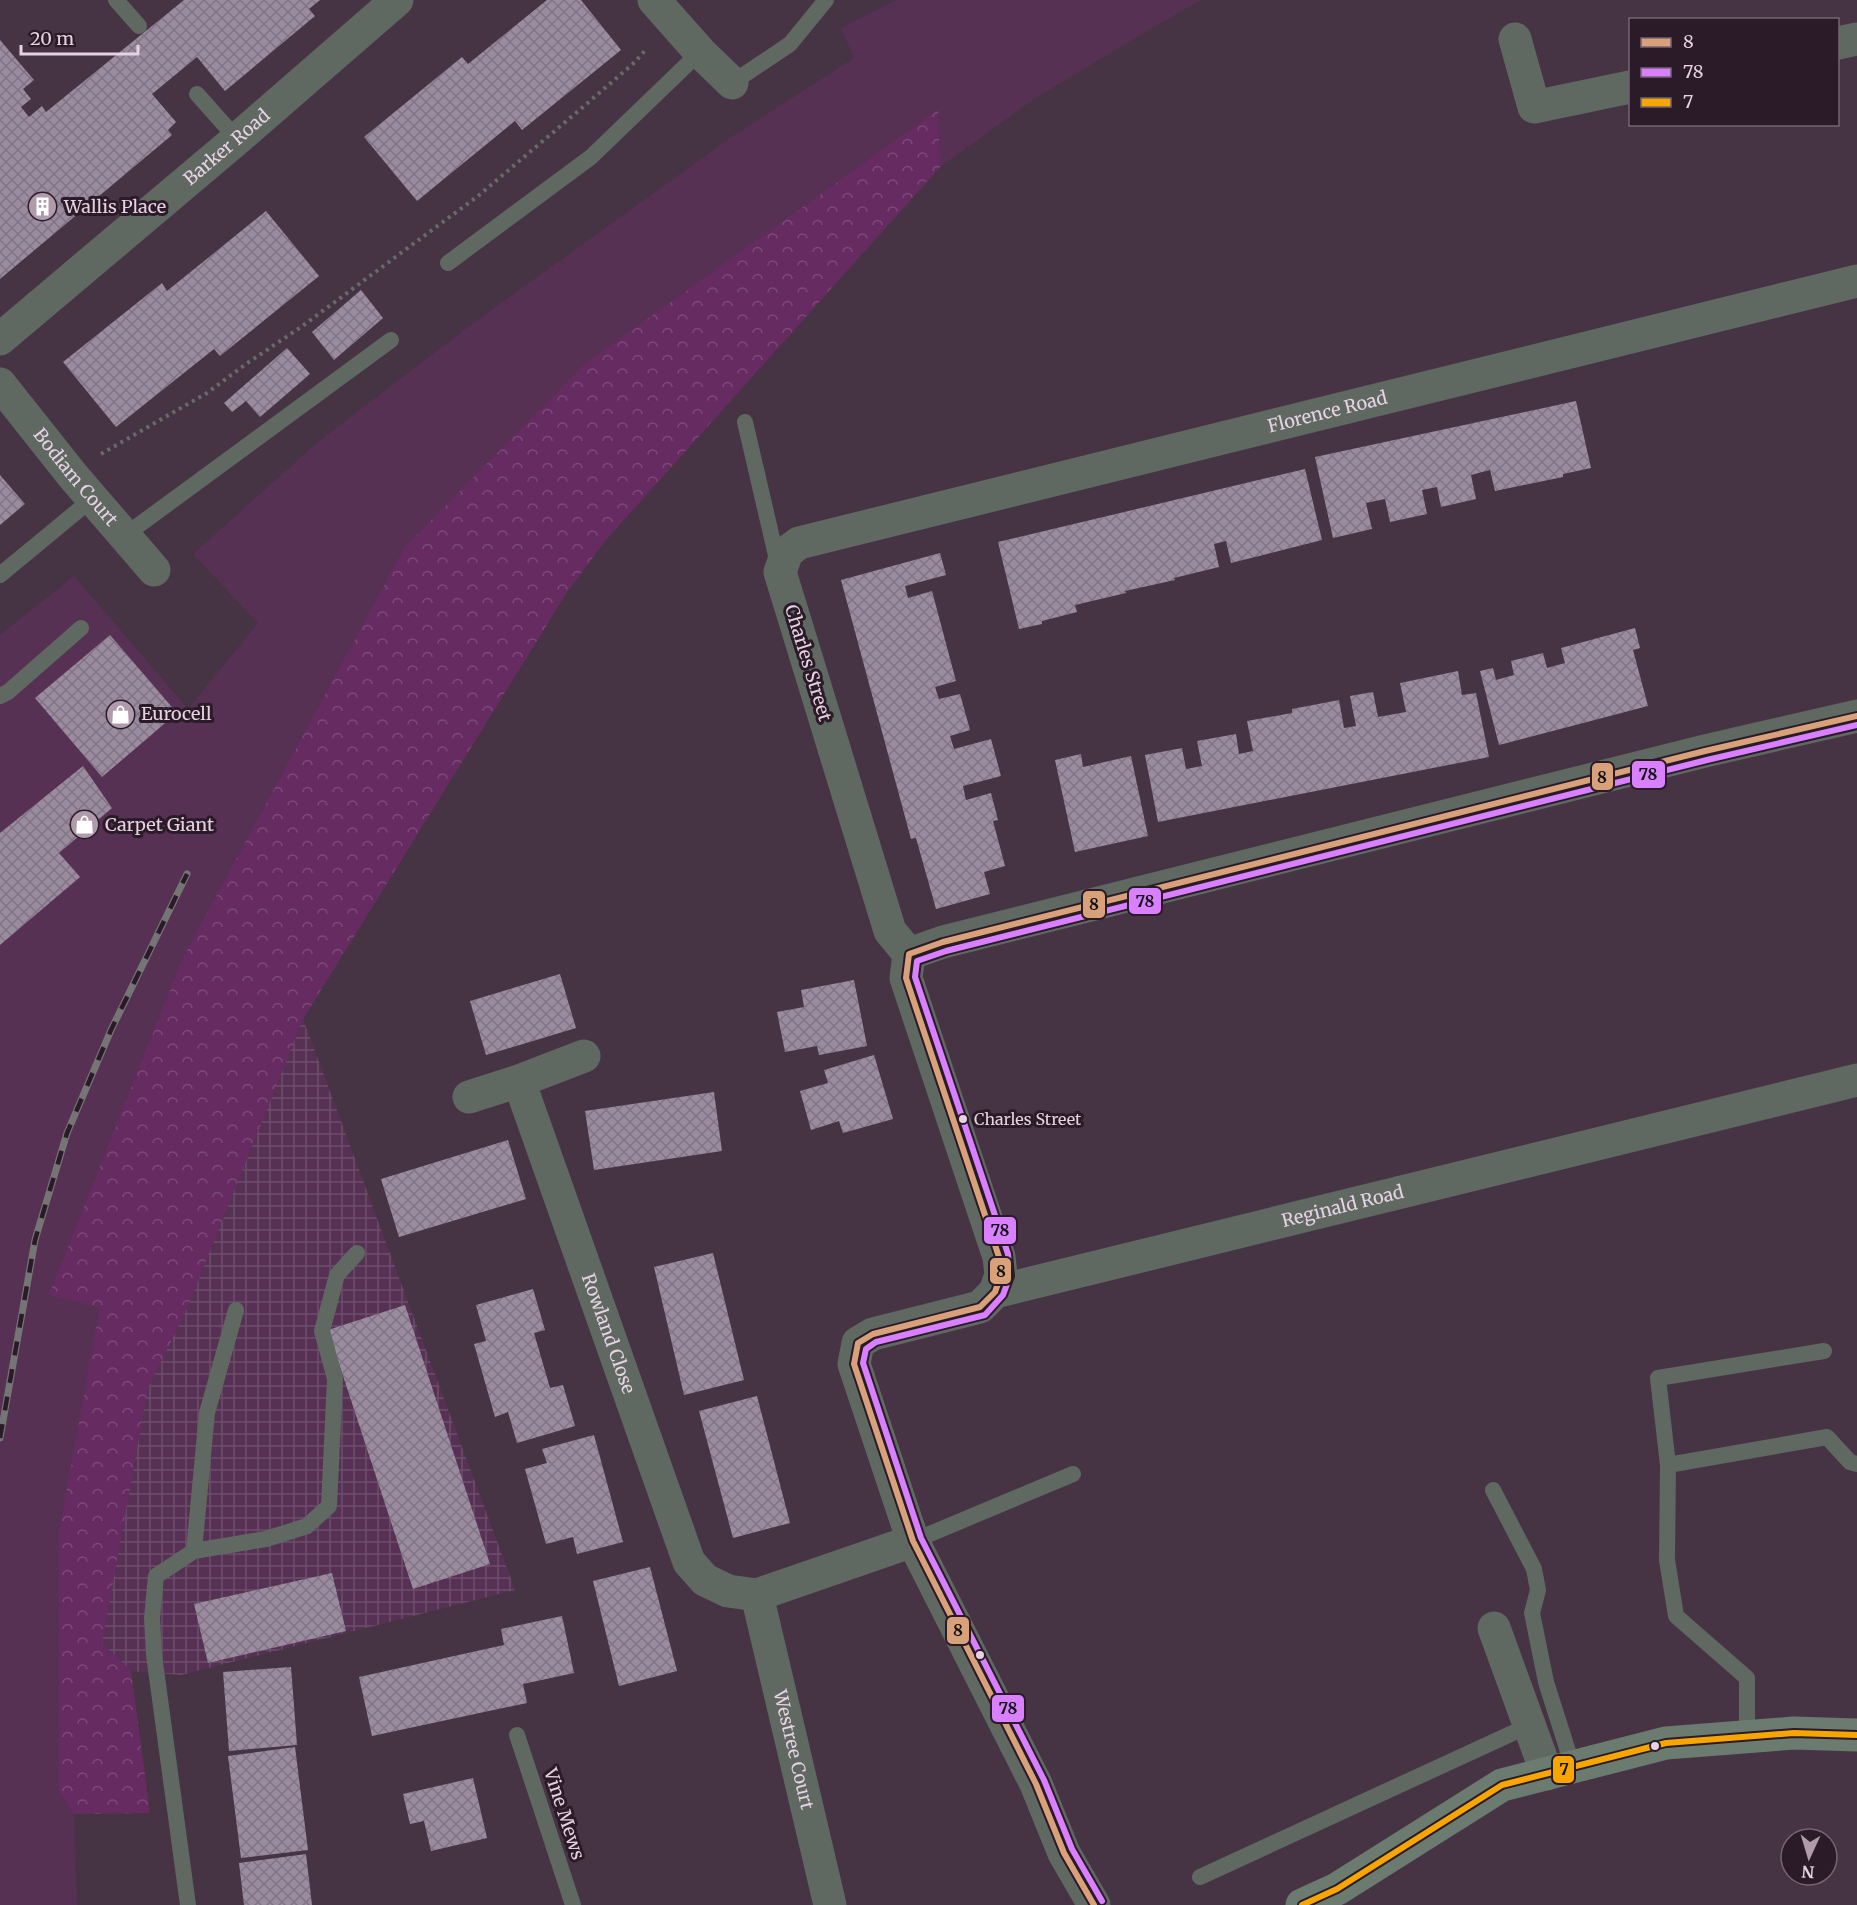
<svg xmlns="http://www.w3.org/2000/svg" width="1857" height="1905" viewBox="0 0 1857 1905" font-family="Merriweather,serif">
<defs>
<pattern id="industrial-grid" width="8" height="8" patternUnits="userSpaceOnUse" patternTransform="scale(1.5)"><rect width="8" height="8" fill="#563153"/><path d="M0 4h8M4 0v8" fill="none" stroke="#6e4e6c"/></pattern>
<pattern id="forest-crowns" width="20" height="18" patternUnits="userSpaceOnUse" patternTransform="scale(1.5)"><rect width="20" height="18" fill="#662c62"/><path d="M2 6a3 3 0 1 1 6 0M12 15a3 3 0 1 1 6 0" fill="none" stroke="#7c4a78"/></pattern>
<pattern id="building-cross-hatch" width="8" height="8" patternUnits="userSpaceOnUse" patternTransform="scale(1.5)"><rect width="8" height="8" fill="#9a8b9f"/><path d="M0 0l8 8M0 8l8-8" fill="none" stroke="#807484"/></pattern>
</defs>
<rect width="100%" height="100%" fill="#463445"/>
<path fill="#563153" d="M896,0H1201L1152,28L1034,99L940,167L605,541L567,592L303,1019L186,1311L102,1643L131,1671L150,1813L74,1814L77,1905H0V635L74,576L188,709L258,623L193,554L318,442L468,327L730,138L854,58L841,28Z"/>
<path fill="url(#industrial-grid)" d="M303,1019L515,1590L181,1675L131,1671L102,1643L148,1388L186,1311Z"/>
<path fill="url(#forest-crowns)" d="M938,110L940,167L605,541L567,592L303,1019L186,1311L148,1388L102,1643L131,1671L150,1813L74,1814L59,1791V1534L100,1307L49,1295L183,958L405,547L585,364Z"/>
<path fill="url(#building-cross-hatch)" d="M184,0H320L309,9L315,16L225,91L197,57L152,94L176,122L168,130L172,135L0,279V40L34,80L23,89L31,99L21,107L29,117L42,106L46,112Z
M547,0H581L621,50L522,130L515,121L417,201L364,137L462,57L468,64Z
M266,211L319,276L220,356L214,349L116,427L63,362L162,283L167,291Z
M361,290L383,318L334,360L312,332Z
M287,348L310,374L260,417L246,401L232,412L224,403Z
M1576,401L1591,468L1563,474V477L1495,491L1490,470L1471,475L1476,499L1441,507L1437,487L1422,490L1427,514L1390,522L1385,499L1366,503L1372,529L1333,538L1315,457Z
M1305,469L1322,540L1231,563L1226,541L1214,544L1219,567L1174,578L1175,580L1125,591L1126,593L1075,605L1077,612L1042,621V624L1019,629L998,542Z
M0,475L25,504L0,525Z
M940,553L946,575L905,586L908,598L932,591L956,681L935,687L939,699L960,694L970,730L950,736L954,749L991,739L1001,776L963,786L966,800L991,793L998,820L993,821L1005,866L984,872L990,894L936,909L916,838L911,839L841,580Z
M1635,628L1640,648L1633,650L1648,706L1499,745L1480,671L1493,668L1496,680L1514,675L1511,661L1543,653L1547,668L1565,663L1561,648Z
M110,635L177,713L102,777L35,698Z
M1458,671L1462,695L1476,693L1489,757L1158,822L1145,755L1182,748L1186,769L1202,766L1197,741L1236,734L1239,754L1253,751L1247,721L1292,713V709L1339,700L1344,728L1356,726L1350,696L1373,692L1378,717L1406,712L1400,683Z
M1081,754L1083,767L1131,756L1148,836L1075,852L1055,760Z
M83,766L112,808L59,853L80,877L0,945V833Z
M560,974L576,1028L486,1055L470,1001Z
M854,980L867,1046L819,1055L817,1046L785,1052L777,1012L804,1007L801,990Z
M874,1055L893,1119L843,1133L839,1121L811,1130L800,1091L828,1083L824,1070Z
M714,1092L722,1151L594,1170L585,1111Z
M508,1140L526,1199L399,1237L381,1179Z
M713,1253L744,1380L684,1395L654,1267Z
M533,1289L545,1330L534,1333L550,1388L563,1385L575,1426L517,1443L508,1412L495,1417L474,1344L486,1341L476,1305Z
M405,1305L490,1564L413,1589L328,1330Z
M757,1396L790,1523L733,1538L699,1411Z
M594,1435L623,1542L577,1554L573,1537L546,1544L525,1469L547,1463L542,1449Z
M650,1567L677,1671L619,1686L593,1581Z
M332,1573L346,1631L208,1663L194,1604Z
M562,1616L574,1673L523,1684L527,1703L372,1736L359,1677L504,1645L501,1629Z
M291,1667L297,1745L229,1751L223,1672Z
M295,1747L308,1850L241,1858L228,1756Z
M473,1778L487,1838L431,1851L424,1821L410,1824L403,1794Z
M306,1854L312,1905H244L239,1863Z"/>
<g fill="none" stroke-linecap="round" stroke-linejoin="round">
<path stroke="#6a6a6a" stroke-width="4" stroke-dasharray="3 4.5" stroke-linecap="butt" d="M101,454L207,393L246,364L301,327L478,196L583,107L635,62L647,48"/>
<path stroke="#5f6961" stroke-width="16" d="M116,0L139,26
M732,83L790,44L826,0
M197,94L237,139
M448,263L591,157L700,52
M745,422L778,564
M124,536L391,340
M0,575L92,499
M0,696L8,692L81,628
M1668,1465L1658,1378L1824,1351
M1493,1490L1534,1569L1538,1590L1532,1613L1546,1682L1573,1767
M913,1541L1073,1474
M194,1551L207,1413L236,1310
M517,1735L573,1905
M1747,1736V1678L1676,1616L1667,1560L1668,1465L1827,1437L1850,1462L1857,1464
M1200,1877L1530,1725
M188,1905L154,1655L152,1618L156,1576L194,1551L266,1539L307,1526L329,1506L335,1379L322,1331L337,1275L357,1253"/>
<g stroke="#5f6961" stroke-width="33">
<path d="M654,0L700,52L732,83"/>
<path d="M1515,39L1534,107L1630,87"/>
<path d="M1838,43L1857,39"/>
<path id="s1" d="M0,339L237,139L397,0"/>
<path id="s2" d="M0,384L73,476L154,570"/>
<path id="s3" d="M909,954L890,931L780,572L787,552L799,543L1857,281"/>
<path id="s4" d="M519,1081L689,1562L705,1580L728,1591L757,1595L913,1541"/>
<path d="M469,1097L519,1081L584,1056"/>
<path d="M995,1292L1001,1275L999,1257L906,978L909,954L943,942L1705,751L1857,716"/>
<path id="s5" d="M757,1595L830,1905"/>
<path d="M1494,1628L1547,1774"/>
<path id="s6" d="M1094,1905L1064,1853L1036,1784L913,1541L854,1364L858,1343L873,1334L980,1307L995,1292L1857,1080"/>
</g>
<path stroke="#6b7b6f" stroke-width="33" d="M1302,1905L1337,1889L1502,1785L1666,1743L1794,1733L1857,1735"/>
<defs>
<path id="rail" d="M0,1438L35,1240L67,1133L111,1030L187,874"/>
</defs>
<use href="#rail" stroke="#757576" stroke-width="7"/>
<use href="#rail" stroke="#2b1b29" stroke-width="4.5" stroke-dasharray="14" stroke-linecap="butt"/>
<defs>
<path id="bus-1" d="M1094,1905L1064,1853L1036,1784L913,1541L854,1364L858,1343L873,1334L980,1307L995,1292L1001,1275L999,1257L906,978L909,954L943,942L1705,751L1857,716"/>
<path id="bus-2" d="M1102,1901L1072,1849L1044,1780L921,1538L863,1363L866,1349L876,1342L985,1315L1003,1295L1010,1276L1008,1254L915,977L917,961L946,951L1707,760L1857,725"/>
<path id="bus-3" d="M1302,1905L1337,1889L1502,1785L1666,1743L1794,1733L1857,1735"/>
</defs>
<use href="#bus-1" stroke="#2b1b29" stroke-width="10"/>
<use href="#bus-2" stroke="#2b1b29" stroke-width="10"/>
<use href="#bus-3" stroke="#2b1b29" stroke-width="10"/>
<use href="#bus-1" stroke="#d9a179" stroke-width="6"/>
<use href="#bus-2" stroke="#d880ff" stroke-width="6"/>
<use href="#bus-3" stroke="#f7a600" stroke-width="6"/>
</g>
<defs>
<symbol id="building-disc" viewBox="-11 -11 22 22"><circle r="9.5" fill="#af9bac" stroke="#2b1b29"/><path d="M-4-6H4V6H1V3H-1V6H-4ZM-2.5-4.3h1.7v1.8h-1.7ZM.8-4.3h1.7v1.8H.8ZM-2.5-1h1.7V.8h-1.7ZM.8-1h1.7V.8H.8Z" fill="#fff"/></symbol>
<symbol id="shop-disc" viewBox="-11 -11 22 22"><circle r="9.5" fill="#af9bac" stroke="#2b1b29"/><path d="M-5-2.5h2.3a2.7 3.5 0 0 1 5.4 0H5L5.5 6h-11ZM-1.5-2.5h3a1.5 2.3 0 0 0-3 0Z" fill="#fff"/></symbol>
</defs>
<g fill-rule="evenodd">
<use href="#building-disc" x="26" y="190" width="33" height="33"/>
<use href="#shop-disc" x="104" y="698" width="33" height="33"/>
<use href="#shop-disc" x="68" y="808" width="33" height="33"/>
</g>
<g fill="#e7d2e4" stroke="#2b1b29" stroke-width="2">
<circle cx="963" cy="1119" r="5"/>
<circle cx="980" cy="1655" r="5"/>
<circle cx="1655" cy="1746" r="5"/>
</g>
<g text-anchor="middle" stroke-width="6" stroke-linejoin="round" paint-order="stroke">
<g font-size="16" fill="#e7d2e4" stroke="#2b1b29" text-anchor="start">
<text x="974" y="1125">Charles Street</text>
</g>
<g font-size="18" fill="#e7d2e4" stroke="#2b1b29">
<text dy="6" stroke="none"><textPath href="#s1" startOffset="297">Barker Road</textPath></text>
<text dy="6" stroke="none"><textPath href="#s3" startOffset="986">Florence Road</textPath></text>
<text dy="6" stroke="none"><textPath href="#s2" startOffset="120">Bodiam Court</textPath></text>
<text transform="translate(808 663) rotate(73)" y="6">Charles Street</text>
<text dy="6" stroke="none"><textPath href="#s6" startOffset="1122">Reginald Road</textPath></text>
<text dy="6" stroke="none"><textPath href="#s4" startOffset="268">Rowland Close</textPath></text>
<text dy="6" stroke="none"><textPath href="#s5" startOffset="159">Westree Court</textPath></text>
<text transform="translate(564 1814) rotate(72)" y="6">Vine Mews</text>
</g>
<g font-size="18" fill="#e7d2e4" stroke="#2b1b29" text-anchor="start">
<text x="64" y="213">Wallis Place</text>
<text x="141" y="720">Eurocell</text>
<text x="105" y="831">Carpet Giant</text>
</g>
</g>
<g stroke="#2b1b29" stroke-width="2">
<rect x="1631" y="760" width="35" height="29" rx="6" fill="#d880ff"/>
<rect x="1591" y="762" width="23" height="29" rx="6" fill="#d9a179"/>
<rect x="1128" y="887" width="34" height="28" rx="6" fill="#d880ff"/>
<rect x="1082" y="890" width="24" height="29" rx="6" fill="#d9a179"/>
<rect x="983" y="1216" width="34" height="29" rx="6" fill="#d880ff"/>
<rect x="989" y="1257" width="23" height="28" rx="6" fill="#d9a179"/>
<rect x="946" y="1616" width="24" height="29" rx="6" fill="#d9a179"/>
<rect x="991" y="1694" width="34" height="29" rx="6" fill="#d880ff"/>
<rect x="1552" y="1755" width="23" height="29" rx="6" fill="#f7a600"/>
</g>
<g font-size="16" text-anchor="middle" font-weight="bold" fill="#111">
<text x="1648" y="780">78</text>
<text x="1602" y="783">8</text>
<text x="1145" y="907">78</text>
<text x="1094" y="910">8</text>
<text x="1000" y="1236">78</text>
<text x="1001" y="1277">8</text>
<text x="958" y="1636">8</text>
<text x="1008" y="1714">78</text>
<text x="1564" y="1775">7</text>
</g>
<rect x="1629" y="18" width="210" height="108" fill="#2b1b29" stroke="#766474" stroke-width="1.5"/>
<rect x="1641" y="38" width="30" height="9" fill="#d9a179" stroke="#766474" stroke-width="1.5"/>
<text x="1683" y="48" font-size="18" fill="#e7d2e4">8</text>
<rect x="1641" y="68" width="30" height="9" fill="#d880ff" stroke="#766474" stroke-width="1.5"/>
<text x="1683" y="78" font-size="18" fill="#e7d2e4">78</text>
<rect x="1641" y="98" width="30" height="9" fill="#f7a600" stroke="#766474" stroke-width="1.5"/>
<text x="1683" y="108" font-size="18" fill="#e7d2e4">7</text>
<g transform="translate(1809 1857) rotate(184)"><circle r="28" fill="#2b1b29" stroke="#766474" stroke-width="1.5"/>
<path d="M0-4.5L10 22L0 15L-10 22Z" fill="#af9bac"/>
<text y="-9" font-size="16" font-weight="bold" text-anchor="middle" fill="#e7d2e4">N</text>
</g>
<path d="M21 45v9h117v-9" fill="none" stroke="#e7d2e4" stroke-width="3"/>
<text x="30" y="45" font-size="18" fill="#e7d2e4" stroke="#2b1b29" stroke-width="4.5" paint-order="stroke">20 m</text>
</svg>
